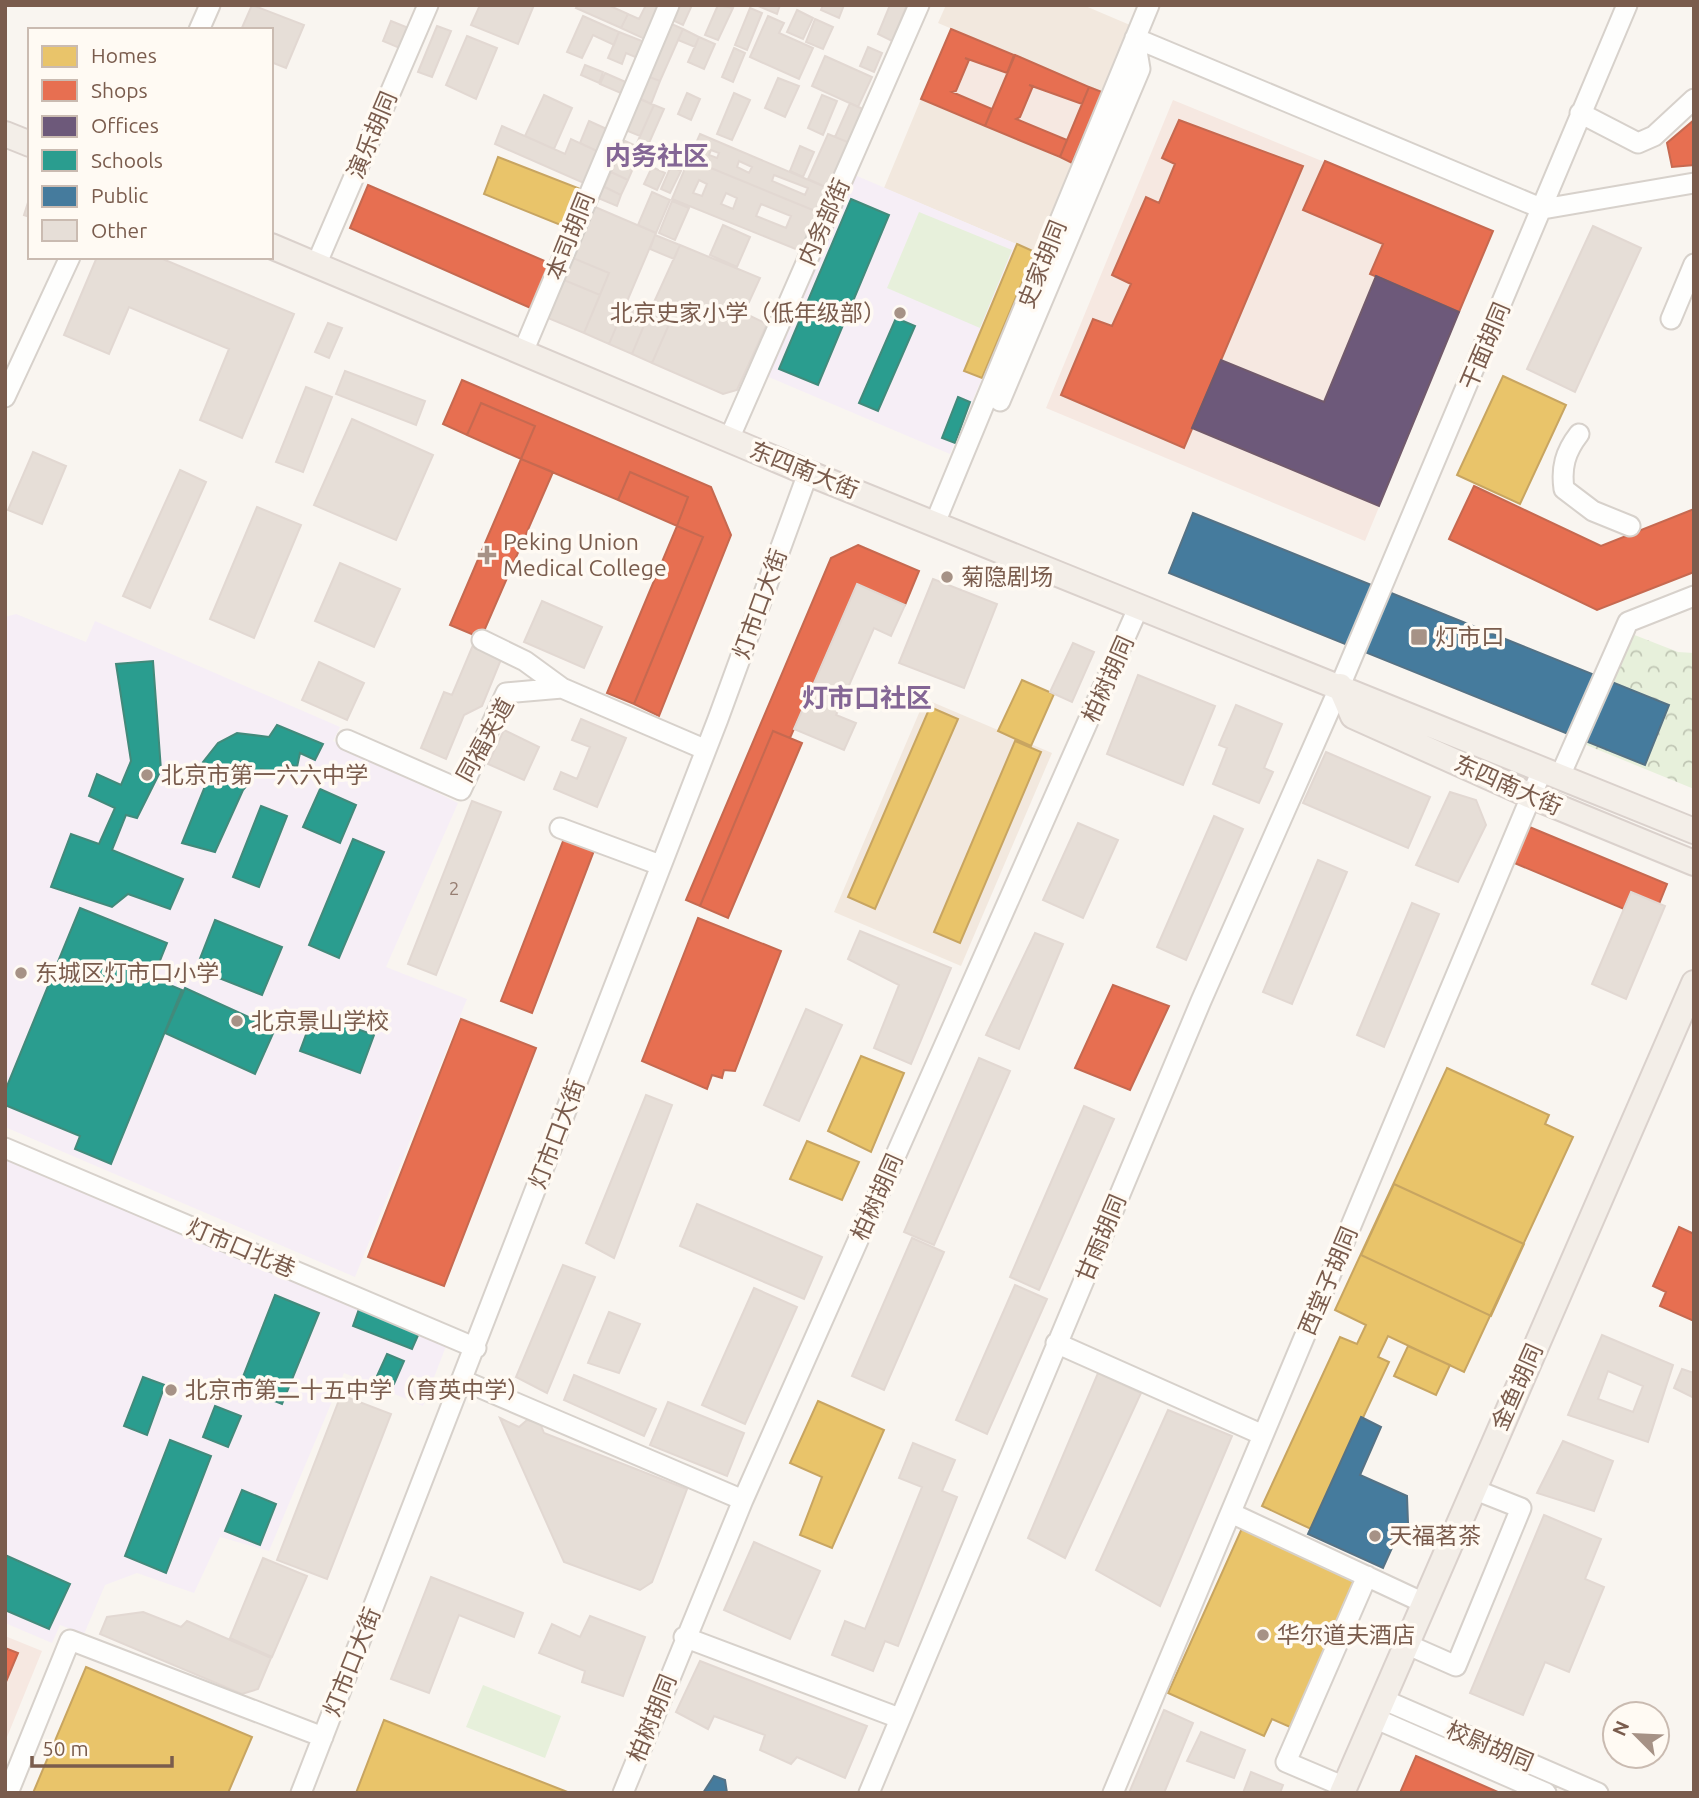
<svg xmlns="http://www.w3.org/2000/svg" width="1699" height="1798" viewBox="0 0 1699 1798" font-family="Ubuntu,'Noto Sans SC',sans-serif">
<defs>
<pattern id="forest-crowns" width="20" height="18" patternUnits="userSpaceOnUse" patternTransform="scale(1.75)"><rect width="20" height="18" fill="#e7f0db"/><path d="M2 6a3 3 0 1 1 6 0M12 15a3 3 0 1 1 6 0" fill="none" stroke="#c0c6b4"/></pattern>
</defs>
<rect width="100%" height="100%" fill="#f9f5f0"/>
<path fill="#f2e8de" d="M946,5H1083L1130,25L1102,92L938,23Z
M921,99L1072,163L1035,252L884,188Z
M925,699L1052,753L961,966L834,912Z"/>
<path fill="#f6e8e1" d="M951,29L1102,92L1072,163L921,99Z
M1173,100L1493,231L1365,541L1046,408Z
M5,1636L42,1651L5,1742Z"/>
<path fill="#f6eef6" d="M850,173L1035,252L950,454L764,375Z
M16,614L86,642L95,621L340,727L333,741L458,803L386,967L467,999L355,1277L5,1127V617Z
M7,1156L448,1341L423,1406L344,1373L269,1551L220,1537L194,1593L137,1573L105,1585L84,1634L60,1625L52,1643L5,1623Z"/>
<path fill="url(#forest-crowns)" d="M1632,634L1678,652L1694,653V789L1584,744Z"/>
<path fill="#e7f0db" d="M919,212L1012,250L980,328L887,288Z
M483,1685L561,1716L545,1758L466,1727Z"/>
<path fill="#e9c46a" stroke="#c8a561" stroke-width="2" d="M498,157L583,190L568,228L484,194Z
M1017,244L1035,252L982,378L964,371Z
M1503,376L1566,405L1520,504L1457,475Z
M1022,680L1054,694L1031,746L998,731Z
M930,707L958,719L875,909L848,897Z
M1015,741L1041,752L960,943L934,932Z
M861,1056L904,1073L871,1152L828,1131Z
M1447,1068L1549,1115L1545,1124L1573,1137L1464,1372L1388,1336L1378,1357L1389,1362L1311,1529L1262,1506L1340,1337L1357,1344L1366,1325L1335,1310Z
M807,1141L859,1162L842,1200L790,1179Z
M1394,1184L1524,1244L1491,1316L1361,1255Z
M1408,1346L1450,1365L1436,1395L1394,1376Z
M818,1401L884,1430L832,1548L800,1535L822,1477L790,1463Z
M1243,1526L1357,1577L1290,1727L1272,1719L1264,1736L1168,1693Z
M86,1667L252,1737L228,1793H33Z
M384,1720L570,1793H356Z"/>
<path fill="#e76f51" stroke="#c66950" stroke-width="2" d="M951,29L1014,55L1007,73L965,58L969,60L956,91L952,92L992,109L985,126L921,99Z
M1015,55L1089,87L1082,104L1029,85L1033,86L1020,117L1016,119L1067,140L1060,157L985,126Z
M1089,87L1102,92L1072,163L1060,157Z
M1179,120L1303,166L1184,448L1061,395L1093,319L1112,326L1131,284L1112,275L1146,197L1159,203L1175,164L1162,158Z
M1694,120V165L1672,167L1667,143Z
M1325,161L1493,231L1459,312L1370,274L1383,244L1303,210Z
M368,185L554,265L535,310L350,228Z
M462,380L711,487L731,535L659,716L634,704L703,537L677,526L688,497L630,472L618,500L521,459L535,426L481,403L467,435L443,424Z
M481,403L535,426L521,459L467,435Z
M521,459L553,472L481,638L450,625Z
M630,472L688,497L677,526L618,500Z
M1474,486L1601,546L1694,509V572L1597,610L1449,539Z
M677,526L703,537L634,704L607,693Z
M858,545L919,571L905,605L857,584L790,738L773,731L700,906L686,900L831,558Z
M773,731L802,743L728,918L700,906Z
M1527,826L1667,884L1659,904L1631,892L1624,909L1512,862Z
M565,836L595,848L532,1013L501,1001Z
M698,918L781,951L735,1071L724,1070L722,1078L712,1075L707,1089L642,1061Z
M1113,985L1169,1006L1130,1090L1075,1068Z
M461,1019L536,1048L444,1286L368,1257Z
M1679,1227L1694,1234V1321L1660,1306L1666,1292L1653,1286Z
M5,1648L18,1653L5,1684Z
M1416,1756L1500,1793H1400Z"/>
<path fill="#6d597a" stroke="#715a6c" stroke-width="2" d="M1376,276L1459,312L1379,506L1192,428L1221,360L1324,402Z"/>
<path fill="#2a9d8f" stroke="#428a7b" stroke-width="2" d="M851,199L889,215L818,385L779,369Z
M896,318L915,326L878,411L859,403Z
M958,397L970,402L955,443L942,438Z
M153,661L161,770L137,818L126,815L112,850L183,879L170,909L128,894L112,907L51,887L71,834L99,844L115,808L89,796L97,774L121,785L131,761L116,664Z
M277,725L323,744L315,760L300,753L297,767L286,763L283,773L261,769L243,790L215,852L182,843L212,769L203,762L218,743L237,733L269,737Z
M320,789L356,805L340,843L303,827Z
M261,806L287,816L259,887L233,877Z
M353,839L384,852L339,958L309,945Z
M80,908L167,943L153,978L182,990L111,1164L75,1149L80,1136L5,1105V1091Z
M215,920L282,947L262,995L196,969Z
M185,988L275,1029L255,1074L165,1033Z
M314,1013L374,1035L360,1073L300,1051Z
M275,1295L319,1313L282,1404L239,1387Z
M359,1309L419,1333L412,1349L353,1326Z
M387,1354L404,1361L394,1384L377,1376Z
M143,1377L165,1385L147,1435L124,1426Z
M215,1406L241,1416L228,1447L203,1437Z
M170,1440L211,1456L166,1573L125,1556Z
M242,1490L276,1504L260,1545L225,1531Z
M5,1555L70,1584L49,1629L5,1610Z"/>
<path fill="#457b9d" stroke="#557285" stroke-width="2" d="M1193,513L1669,705L1645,765L1169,573Z
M1361,1417L1381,1427L1360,1475L1407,1496L1408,1523L1405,1529L1400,1530L1383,1568L1308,1534Z
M714,1776L725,1780L727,1793H703Z"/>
<path fill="#e6ded7" stroke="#e2d8d2" stroke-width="2" fill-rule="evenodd" d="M252,5L304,25L286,68L271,62V30H241Z
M480,5H534L518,44L471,25Z
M578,5H608L628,14L621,28L576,8Z
M646,5H662L647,40L621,28L628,14L639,19Z
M674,5H692L683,25L668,18Z
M718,5L733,8L718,40L705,35Z
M756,5H780L777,14Z
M823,5H844L839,18L821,10Z
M890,5H907L892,41L878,34Z
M750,8L762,13L747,50L735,45Z
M797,10L813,18L803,39L787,32Z
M583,16L619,32L614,45L593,35L582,58L567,52Z
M768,16L784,23L779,33L813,48L799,79L750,57Z
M815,19L833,27L823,49L806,42Z
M391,21L411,29L402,49L383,41Z
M667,22L683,29L660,81L644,75Z
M437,26L451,31L432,77L418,72Z
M683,29L699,37L695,47L678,40Z
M619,32L647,43L640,59L626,53L622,64L608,58Z
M467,36L497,48L476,99L446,85Z
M699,37L715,44L704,69L688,62Z
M868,47L882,53L874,72L860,66Z
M734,48L745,53L733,82L722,77Z
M825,56L872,77L858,107L812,86Z
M585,65L603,72L599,83L581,75Z
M605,73L628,83L623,94L600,84Z
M644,75L660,81L651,104L635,96Z
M778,78L799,86L785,117L765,108Z
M687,93L700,99L691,120L678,114Z
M734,93L750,100L732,140L717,134Z
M544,95L572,108L554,149L525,136Z
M822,95L837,101L823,135L808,128Z
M637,98L654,105L640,136L623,129Z
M850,103L865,110L850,143L835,137Z
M654,105L664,109L642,159L632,154Z
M589,121L609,130L599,152L580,143Z
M502,126L565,154L571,139L599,152L586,184L495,144Z
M700,134L830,189L820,213L689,159ZM711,150L719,153L717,158L709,155ZM739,161L752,167L749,173L737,167ZM774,175L808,188L805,195L772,181Z
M828,134L850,143L830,189L808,179Z
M625,141L636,146L632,154L638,157L628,180L611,172Z
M800,146L814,152L803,177L790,171Z
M689,159L820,213L803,252L672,199ZM699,180L707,184L702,196L693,193ZM726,193L737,198L733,209L721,204ZM761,204L791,216L786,228L756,216Z
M671,166L681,171L670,193L661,189Z
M652,167L665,173L657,190L644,184Z
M611,172L628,180L621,195L604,187Z
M603,186L621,195L617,206L598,198Z
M652,192L670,200L656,233L638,225Z
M30,196V217L24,215Z
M672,201L689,208L675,240L659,233Z
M595,207L656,233L609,344L584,333L609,273L573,258Z
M723,225L750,237L737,267L710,255Z
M1593,226L1641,248L1575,392L1527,369Z
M655,235L680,245L674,259L650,249Z
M680,245L760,278L744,313L767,324L737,390L723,394L652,363L671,320L650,311Z
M97,257H158L294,314L242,438L200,420L229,349L129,307L109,354L64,335Z
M573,258L609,273L600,295L564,280Z
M564,280L600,295L584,333L548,318Z
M625,306L648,316L632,354L609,344Z
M650,311L671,320L652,363L632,354Z
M328,323L342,328L329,358L315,352Z
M345,371L425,401L416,425L336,394Z
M306,387L332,397L303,472L276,462Z
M352,419L433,455L396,540L314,505Z
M33,452L66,466L42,524L8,510Z
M180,470L206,482L150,608L123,596Z
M257,507L301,525L254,638L210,619Z
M340,563L400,589L374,647L315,621Z
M933,579L997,604L964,688L899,663Z
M857,584L905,605L891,636L874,628L836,715L856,723L844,750L794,729Z
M542,601L602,627L584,668L524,642Z
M1073,643L1094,652L1072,702L1050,692Z
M473,645L502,657L482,706L464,715L446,759L421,748L444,692L452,695Z
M319,662L364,683L347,720L302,700Z
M1138,675L1215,706L1183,785L1107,754Z
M1236,705L1282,724L1264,768L1273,772L1259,803L1213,784L1227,748L1219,745Z
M581,719L626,738L597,807L554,789L561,772L577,779L590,747L572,740Z
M504,730L539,747L524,780L488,764Z
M1326,752L1430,797L1408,848L1303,803Z
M1450,792L1476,800L1486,825L1458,882L1416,865Z
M472,801L501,812L436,975L408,964Z
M1214,816L1243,829L1186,960L1157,947Z
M1078,823L1118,840L1083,918L1043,900Z
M1318,860L1347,872L1292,1004L1263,992Z
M1631,892L1665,906L1626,999L1592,984Z
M1412,903L1439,914L1384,1047L1357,1035Z
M860,931L951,968L911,1064L874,1048L899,985L848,959Z
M1035,933L1063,944L1019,1049L986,1035Z
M806,1009L842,1025L799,1121L764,1105Z
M979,1058L1010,1071L934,1245L904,1232Z
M646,1095L672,1105L614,1258L586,1243Z
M1084,1106L1114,1119L1039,1290L1010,1277Z
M697,1204L822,1257L804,1299L680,1246Z
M912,1238L944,1252L884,1390L852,1376Z
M563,1265L595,1277L547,1393L516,1377Z
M1015,1285L1047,1299L987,1434L956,1420Z
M754,1288L797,1307L745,1424L702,1405Z
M609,1312L640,1324L619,1373L588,1363Z
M1602,1335L1673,1365L1648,1442L1568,1415ZM1608,1371L1643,1386L1633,1412L1598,1399Z
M1682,1369L1694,1373V1398L1674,1388Z
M1098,1373L1141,1393L1065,1558L1028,1538Z
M574,1375L656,1409L644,1436L564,1400Z
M341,1395L391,1414L327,1579L277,1560Z
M668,1402L744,1433L727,1476L650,1445Z
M1168,1410L1232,1436L1160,1606L1096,1570Z
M500,1418L519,1427L527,1420L540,1423L544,1433L687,1489L652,1582L640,1590L564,1562Z
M1563,1441L1613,1461L1594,1511L1537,1493Z
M913,1443L955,1460L942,1491L957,1497L898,1646L885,1641L873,1671L832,1655L845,1621L865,1629L922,1487L899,1478Z
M1544,1515L1601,1539L1585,1579L1604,1587L1569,1672L1545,1662L1523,1715L1470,1693Z
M754,1542L820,1571L790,1639L724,1610Z
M263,1558L307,1576L272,1657L230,1638Z
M431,1577L523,1613L514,1637L459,1615L429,1693L391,1679Z
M143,1612L181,1627L187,1621L271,1658L258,1689L242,1694L100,1634L107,1617Z
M590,1616L645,1637L623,1696L582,1682L585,1671L539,1653L552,1624L580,1637Z
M700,1661L867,1726L845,1778L797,1757L791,1764L760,1750L765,1735L714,1716L708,1729L676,1712Z
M1164,1710L1193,1723L1164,1793H1129Z
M1201,1732L1245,1750L1234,1778L1187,1761Z
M1251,1772L1283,1785L1280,1793H1243Z"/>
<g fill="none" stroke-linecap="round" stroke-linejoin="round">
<defs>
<path id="minor" d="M199,30L210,5
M1135,38L1543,209L1694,183
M1580,113L1638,143L1654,136L1694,99
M316,265L428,5
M1671,319L1694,264
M523,352L669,5
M5,397L70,257
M1000,401L1140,69L1135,39
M1579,434C1565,452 1561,468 1564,489L1593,511L1630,526
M729,439L919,5
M935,523L1149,5
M482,640L525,661L562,688
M347,740L461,790L506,693L562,688L704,749
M1560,776L1628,622L1694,596
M560,828L660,865
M5,1148L476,1348
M1056,1343L1263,1435
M462,1380L743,1500
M1231,1513L1424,1603
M684,1637L899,1718
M1406,1644L1456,1666L1521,1508L1473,1489
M1382,1699L1598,1793
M1374,1718L1546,1793
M1345,1787L1286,1762L1367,1576
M8,1793L70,1640L323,1737
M301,1793L718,719L808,473
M623,1793L743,1500L1139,606
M869,1793L1201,1001L1340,686L1627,5
M1113,1793L1543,768"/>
<path id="major" d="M5,134L30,144
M271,246L808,473L1694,831
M1340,686L1353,716L1531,796L1694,863
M1342,1793L1694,983"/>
</defs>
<use href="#minor" stroke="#d7d1cb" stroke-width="23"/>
<use href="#major" stroke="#dad1cc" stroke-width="28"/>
<use href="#minor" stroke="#fefefd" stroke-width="19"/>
<use href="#major" stroke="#f3eee8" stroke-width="24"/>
</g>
<g fill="#a69286" stroke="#fffaf3" stroke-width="2.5">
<circle cx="900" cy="313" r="7"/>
<path d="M483.5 544.5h7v7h7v7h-7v7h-7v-7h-7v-7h7z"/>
<circle cx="947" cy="577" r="7"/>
<rect x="1410" y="628" width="18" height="18" rx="3.5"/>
<circle cx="147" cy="775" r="7"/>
<circle cx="21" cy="973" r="7"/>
<circle cx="237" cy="1021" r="7"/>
<circle cx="171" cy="1390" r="7"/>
<circle cx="1375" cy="1536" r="7"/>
<circle cx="1263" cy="1635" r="7"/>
</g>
<g text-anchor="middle" stroke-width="7" stroke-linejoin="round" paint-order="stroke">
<g font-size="19" fill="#977e72">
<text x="454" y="895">2</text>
</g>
<g font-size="23" fill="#7a5c4d" stroke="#fffaf3">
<text transform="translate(372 135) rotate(-67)" y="8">演乐胡同</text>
<text transform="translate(824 222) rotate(-66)" y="8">内务部街</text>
<text transform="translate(570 236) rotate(-68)" y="8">本司胡同</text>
<text transform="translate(1042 264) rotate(-68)" y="8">史家胡同</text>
<text transform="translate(1485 346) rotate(-67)" y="8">干面胡同</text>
<text transform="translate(804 470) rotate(22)" y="8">东四南大街</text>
<text transform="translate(760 604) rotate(-70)" y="8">灯市口大街</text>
<text transform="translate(1108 679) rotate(-66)" y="8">柏树胡同</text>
<text transform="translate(485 740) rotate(-61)" y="8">同福夹道</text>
<text transform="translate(1508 785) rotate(24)" y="8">东四南大街</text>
<text transform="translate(557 1134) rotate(-69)" y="8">灯市口大街</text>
<text transform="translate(877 1197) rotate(-66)" y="8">柏树胡同</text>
<text transform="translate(1101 1238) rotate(-67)" y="8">甘雨胡同</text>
<text transform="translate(241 1248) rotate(23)" y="8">灯市口北巷</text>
<text transform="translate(1328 1281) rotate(-67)" y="8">西堂子胡同</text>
<text transform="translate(1517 1387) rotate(-66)" y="8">金鱼胡同</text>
<text transform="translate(352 1662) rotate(-68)" y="8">灯市口大街</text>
<text transform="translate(652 1718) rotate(-68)" y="8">柏树胡同</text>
<text transform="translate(1490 1746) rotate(23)" y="8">校尉胡同</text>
</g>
<g font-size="23" fill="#7a5c4d" stroke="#fffaf3" text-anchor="start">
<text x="886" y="321" text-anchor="end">北京史家小学（低年级部）</text>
<text x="503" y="550">Peking Union<tspan x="503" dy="26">Medical College</tspan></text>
<text x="961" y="585">菊隐剧场</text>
<text x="1435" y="645">灯市口</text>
<text x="161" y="783">北京市第一六六中学</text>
<text x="35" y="981">东城区灯市口小学</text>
<text x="251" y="1029">北京景山学校</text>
<text x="185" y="1398">北京市第二十五中学（育英中学）</text>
<text x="1389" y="1544">天福茗茶</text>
<text x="1277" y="1643">华尔道夫酒店</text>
</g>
<g font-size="26" font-weight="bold" fill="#846695" stroke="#fffaf3">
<text x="657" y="165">内务社区</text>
<text x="867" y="707">灯市口社区</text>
</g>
</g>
<rect width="1699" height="1798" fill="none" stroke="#7a5c4d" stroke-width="14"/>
<rect x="28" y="28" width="245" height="231" fill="#fffaf3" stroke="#cabbb1" stroke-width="2"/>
<rect x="42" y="46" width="35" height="21" fill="#e9c46a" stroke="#cabbb1" stroke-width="2"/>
<text x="91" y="63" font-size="21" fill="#7a5c4d">Homes</text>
<rect x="42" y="80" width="35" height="21" fill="#e76f51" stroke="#cabbb1" stroke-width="2"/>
<text x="91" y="98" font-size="21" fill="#7a5c4d">Shops</text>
<rect x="42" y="116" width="35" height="21" fill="#6d597a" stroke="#cabbb1" stroke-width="2"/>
<text x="91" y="133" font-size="21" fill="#7a5c4d">Offices</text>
<rect x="42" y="150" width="35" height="21" fill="#2a9d8f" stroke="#cabbb1" stroke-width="2"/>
<text x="91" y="168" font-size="21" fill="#7a5c4d">Schools</text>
<rect x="42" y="186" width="35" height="21" fill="#457b9d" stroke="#cabbb1" stroke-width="2"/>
<text x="91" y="203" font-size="21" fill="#7a5c4d">Public</text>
<rect x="42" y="220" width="35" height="21" fill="#e6ded7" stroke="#cabbb1" stroke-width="2"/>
<text x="91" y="238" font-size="21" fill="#7a5c4d">Other</text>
<g transform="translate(1636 1735) rotate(294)"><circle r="33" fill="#fffaf3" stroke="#cabbb1" stroke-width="2"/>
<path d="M0-5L12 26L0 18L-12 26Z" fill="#a69286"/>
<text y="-10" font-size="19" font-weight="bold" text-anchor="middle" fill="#7a5c4d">N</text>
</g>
<path d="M32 1756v10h140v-10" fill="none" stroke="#7a5c4d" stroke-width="3.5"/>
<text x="42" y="1756" font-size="21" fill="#7a5c4d" stroke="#fffaf3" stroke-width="5" paint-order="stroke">50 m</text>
</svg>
